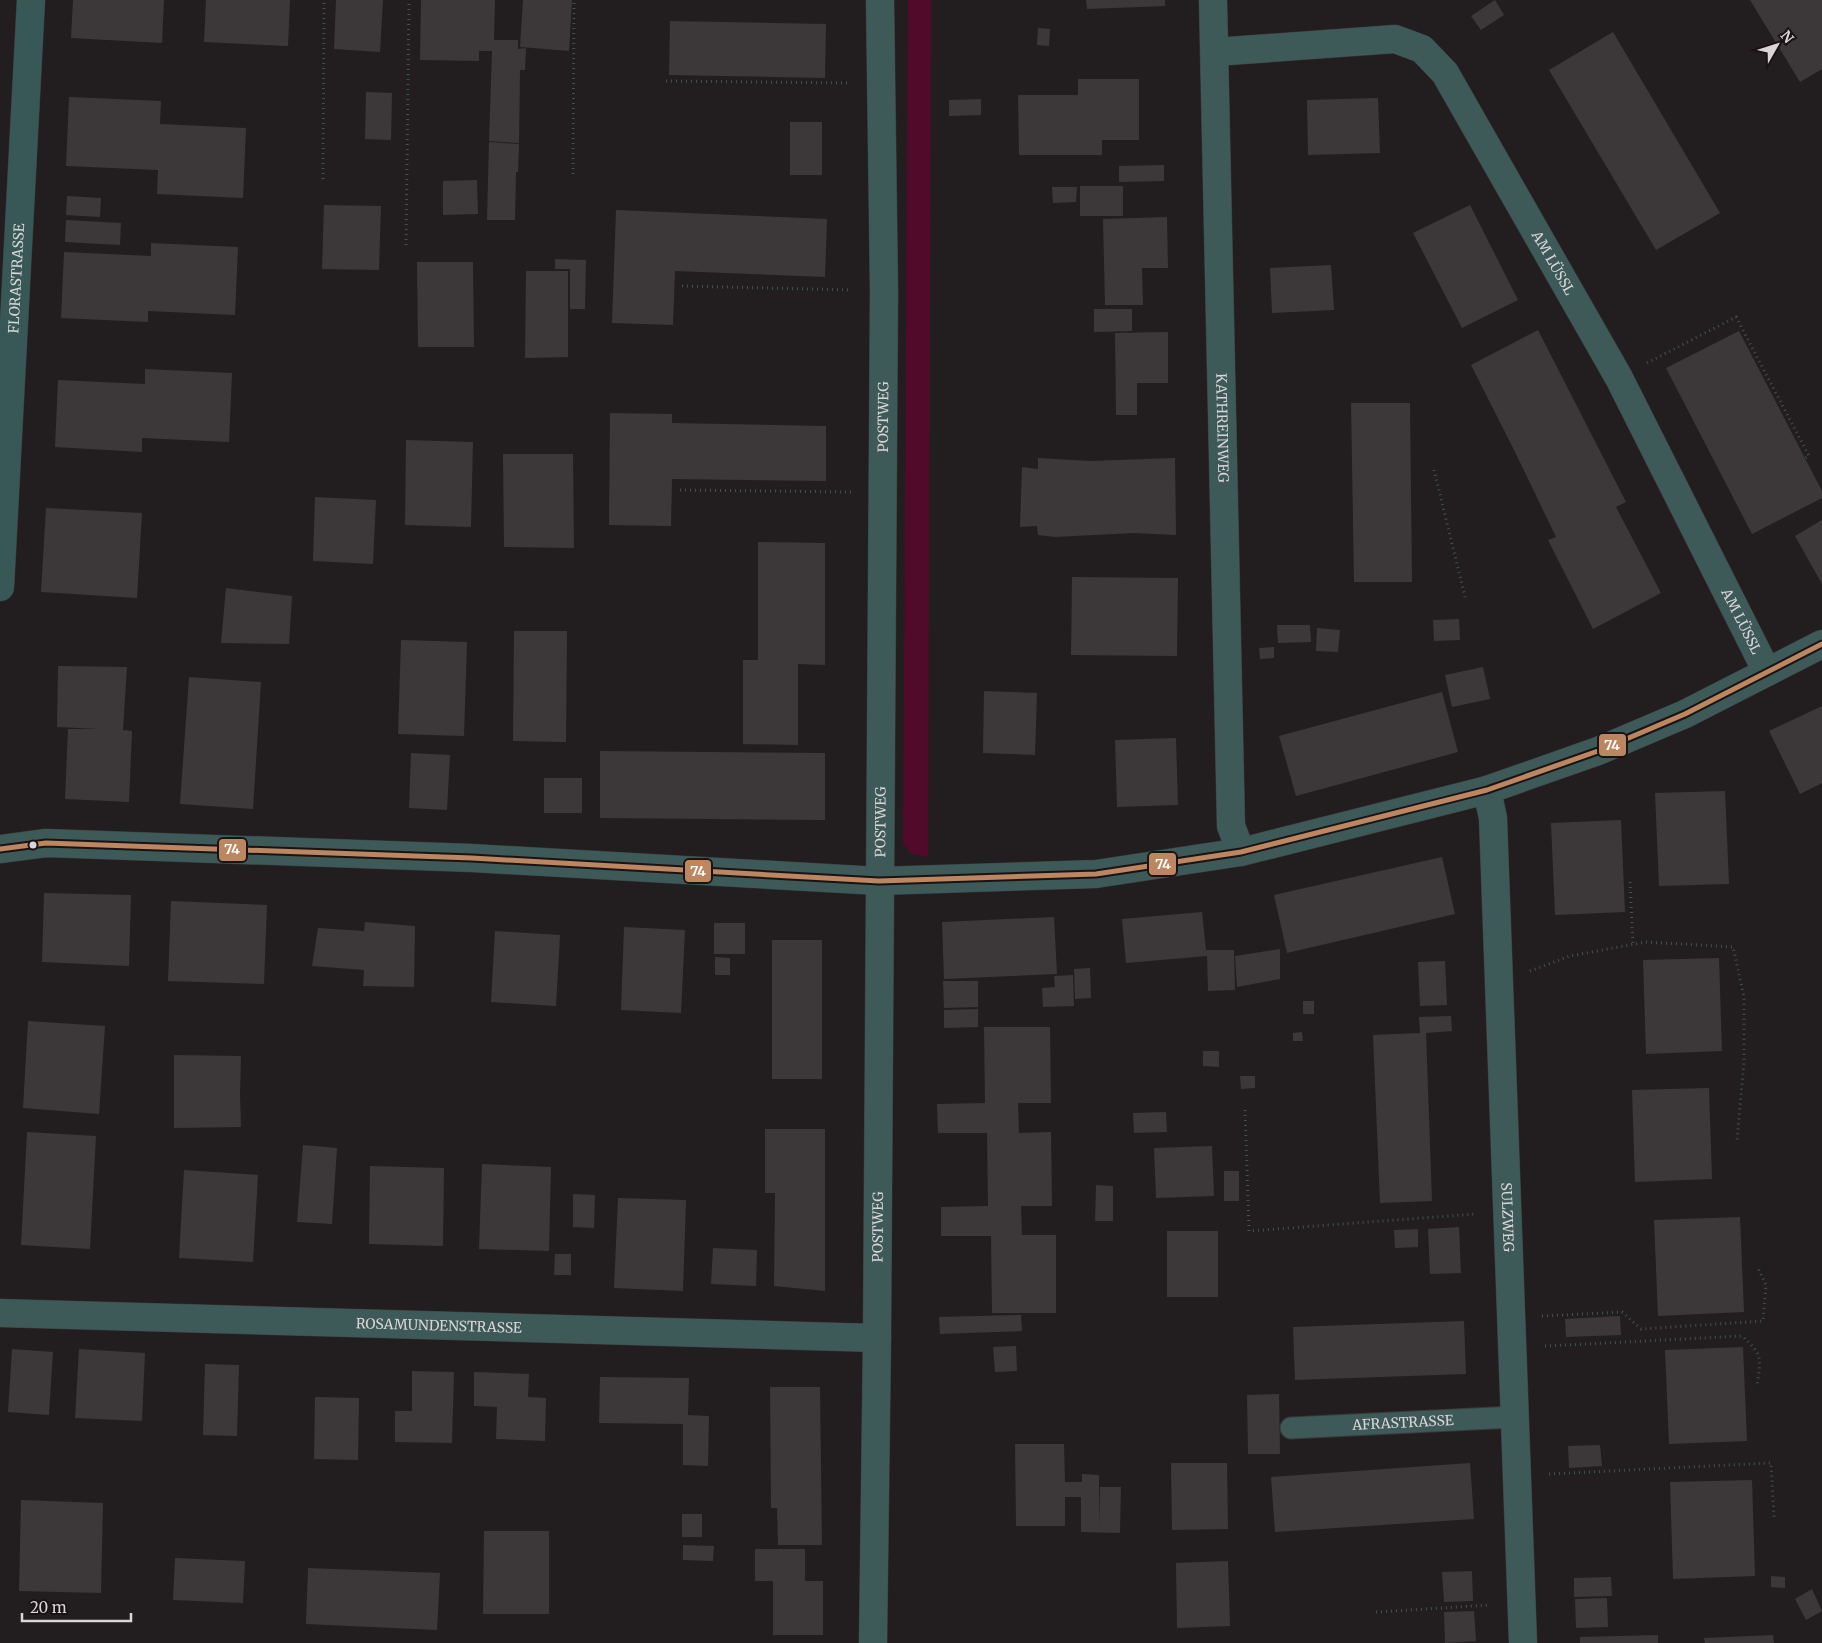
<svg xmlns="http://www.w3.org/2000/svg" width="1822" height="1643" viewBox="0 0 1822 1643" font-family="Merriweather,serif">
<rect width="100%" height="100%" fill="#221e1f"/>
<path fill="#520a2b" d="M908,0H931L928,857L912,854L903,844Z"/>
<path fill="#3c3839" d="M73,0H164L162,43L71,38Z
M206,0H290L288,46L204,42Z
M336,0H383L380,52L334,49Z
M421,0H495L494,40H518V49L526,48L525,70H520L519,143L489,141L492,51H479V61L420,60Z
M523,0H572L569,51L520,47Z
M1086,0H1165V6L1087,9Z
M1495,0L1504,15L1481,30L1471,16Z
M1750,0H1822V69L1800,82Z
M670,21L826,24L825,78L669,75Z
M1038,28L1050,29L1049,46L1037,45Z
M1613,32L1720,213L1656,250L1549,70Z
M1078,79H1139V140H1102V155H1019L1018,95H1078Z
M366,92L392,93L391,140L365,139Z
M69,97L161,101L160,124L246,128L243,198L157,194L158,170L66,166Z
M1378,98L1380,153L1308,155L1307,100Z
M981,99V115L949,116V100Z
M790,122H822V175H790Z
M489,142L519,144L518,172H516L515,220H487Z
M1164,165V181L1119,182V166Z
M477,180L478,214L443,215V181Z
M1080,186H1123V216H1080Z
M1052,187H1077L1076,202L1053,203Z
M67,196L101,198L100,217L66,215Z
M324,205L381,206L379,270L322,269Z
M1470,205L1518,300L1462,328L1413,233Z
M616,210L827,219L825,277L675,271L673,325L612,323Z
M1167,217L1168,268H1142L1143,305H1105L1103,219Z
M66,220L121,223L120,245L65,242Z
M151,243L238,247L235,315L148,311V322L61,318L64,252L151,256Z
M555,259L586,260L585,309H570V269H555Z
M417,262H473L474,347H418Z
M1331,265L1334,310L1272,313L1270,268Z
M526,271H568V357L525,358Z
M1094,309H1132V331L1094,332Z
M1538,330L1626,502L1616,507L1661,593L1593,629L1548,540L1556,537L1515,452L1471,365Z
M1739,331L1822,491V498L1752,534L1666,368Z
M1168,332V383H1137V415H1116L1115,333Z
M145,369L232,373L229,442L142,438V452L55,447L58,380L145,384Z
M1351,403H1410L1412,582H1354Z
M610,413L672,414V423L826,426V481L672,479L671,526L609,525Z
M406,440L473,442L471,527L405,525Z
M503,454H573L574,548L504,547Z
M1038,458L1090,461L1175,458L1176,535L1134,533L1055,537L1038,535L1037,526L1020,527L1022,467L1038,469Z
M315,497L376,500L373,564L313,561Z
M46,508L142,513L137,598L41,592Z
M1822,520V584L1795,536Z
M758,542L825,543V665L798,664V745L743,744V660H758Z
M1072,577L1178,578L1177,656L1071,655Z
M226,588L292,596L289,644L221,643Z
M1459,619L1460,640L1434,641L1433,620Z
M1277,625H1310L1311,642L1278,643Z
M1317,628L1340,630L1338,652L1316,651Z
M514,631H567L566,742L513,741Z
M401,640L467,642L464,736L398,734Z
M1274,647V658L1260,659L1259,648Z
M58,666L127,667L123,730L132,731L129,802L65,799L68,729H99L57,727Z
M1483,667L1490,699L1452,707L1445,675Z
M189,677L261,682L253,809L180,804Z
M984,691L1037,693L1035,755L983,753Z
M1442,692L1458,752L1296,796L1279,736Z
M1822,706V783L1800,794L1769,731Z
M1176,738L1178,805L1117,807L1115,740Z
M600,751L825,753V820L600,818Z
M411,753L450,755L447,810L409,808Z
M544,778H582V813H544Z
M1725,791L1729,884L1659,886L1655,793Z
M1621,820L1625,912L1555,915L1551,823Z
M1442,857L1455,914L1287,953L1274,895Z
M44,893L131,895L129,966L42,962Z
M171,901L267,905L264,984L168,981Z
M1202,912L1206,950H1234L1235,990L1208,991L1207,956L1126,963L1122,919Z
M1054,917L1057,974L944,979L942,922Z
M365,922L415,926L414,987L363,986L364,970L312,966L318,928L364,931Z
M714,923H745V954H714Z
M624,927L685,930L681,1013L621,1010Z
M495,931L560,935L556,1006L491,1002Z
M772,940H822V1079H772Z
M1280,949V979L1237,987L1235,956Z
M715,957L730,958V975H715Z
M1719,958L1722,1051L1646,1054L1643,960Z
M1445,961L1447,1005L1420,1006L1418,962Z
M1090,968L1091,998L1075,999L1074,969Z
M1073,975L1074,1006L1043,1007L1042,988L1055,987L1054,976Z
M943,981H978V1007L944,1008Z
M1303,1001H1314V1014H1303Z
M978,1009V1027L944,1028V1010Z
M1451,1016L1452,1031L1426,1033L1432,1201L1380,1203L1373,1035L1420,1033L1419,1017Z
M28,1021L105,1026L99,1114L23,1108Z
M984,1027H1050L1051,1103H1018L1019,1133L1051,1132L1052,1206H1021L1022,1235H1056V1313H992L991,1236H941V1207L988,1206L987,1133H938L937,1104L985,1103Z
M1302,1032L1303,1041H1293V1033Z
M1203,1051H1219V1067L1203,1066Z
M174,1055L241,1056L240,1094L241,1127L174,1128Z
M1240,1076H1255V1088L1241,1089Z
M1709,1088L1712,1179L1635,1182L1632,1090Z
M1166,1112L1167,1132L1134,1133L1133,1113Z
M765,1129H825V1291L774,1286L775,1193H765Z
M27,1132L96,1136L90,1249L21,1245Z
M303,1145L337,1148L332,1224L297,1222Z
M1212,1146L1214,1196L1156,1198L1154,1148Z
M482,1164L551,1167L549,1251L479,1249Z
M370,1166L444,1168L443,1246L369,1244Z
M184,1170L258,1175L253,1262L179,1258Z
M1224,1171H1239V1201H1224Z
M1096,1185L1113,1186V1221H1095Z
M573,1194L595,1195L594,1228L573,1227Z
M618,1198L686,1200L683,1291L614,1288Z
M1740,1217L1744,1312L1658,1316L1654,1220Z
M1459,1227L1461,1273L1430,1274L1428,1229Z
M1418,1229V1247L1395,1248L1394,1230Z
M1167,1231H1218V1297H1167Z
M713,1248L757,1250L756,1286L711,1284Z
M555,1254H571V1275H554Z
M1021,1315L1022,1331L940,1334L939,1317Z
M1620,1316L1621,1335L1566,1337L1565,1319Z
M1464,1321L1466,1374L1295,1380L1293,1327Z
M1016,1346L1017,1371L995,1372L993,1347Z
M1743,1347L1747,1441L1669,1444L1665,1350Z
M12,1349L53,1352L49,1415L8,1412Z
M79,1349L145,1353L142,1421L75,1418Z
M205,1364L239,1365L237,1436L203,1435Z
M412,1371L454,1372L452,1443L395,1442V1411H412Z
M474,1372L529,1374L528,1397L546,1398L545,1441L496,1439L497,1407L474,1406Z
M600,1377L689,1378L688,1415L709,1416L708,1466L683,1465V1424L599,1423Z
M770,1387H820L822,1545H778L777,1508H771Z
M1279,1394L1280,1454H1248L1247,1395Z
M315,1397L359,1398L358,1460L314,1459Z
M1015,1444H1064L1065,1482H1082V1474L1099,1475V1530L1100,1487H1121L1120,1533L1081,1532V1497H1065V1526H1016Z
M1600,1445L1602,1466L1569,1468L1568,1446Z
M1171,1463H1227L1228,1529L1172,1530Z
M1470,1463L1474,1519L1275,1532L1271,1477Z
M1752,1480L1755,1576L1673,1579L1670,1482Z
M21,1500L103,1503L101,1593L19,1591Z
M682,1514H702V1537H682Z
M484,1531H549V1614H483Z
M683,1545L714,1546L713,1561L683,1560Z
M755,1549H805V1581H823V1635H773V1581H755Z
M175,1558L245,1561L243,1603L173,1600Z
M1228,1561L1230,1626L1177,1628L1176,1563Z
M308,1568L440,1573L437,1630L306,1624Z
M1472,1571L1473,1601L1444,1602L1442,1572Z
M1771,1576L1785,1577V1588L1771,1587Z
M1611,1577L1612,1596L1574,1597V1578Z
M1812,1589L1822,1611L1806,1620L1795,1599Z
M1607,1598L1608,1627L1576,1628L1575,1599Z
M1474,1611L1476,1641L1445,1643L1444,1612Z
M1658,1635V1643H1580V1637Z
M1773,1635L1774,1643H1705L1704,1638Z"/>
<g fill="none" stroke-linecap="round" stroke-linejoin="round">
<defs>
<g id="lane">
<path id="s1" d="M1291,1428L1514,1417"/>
</g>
<g id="street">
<path id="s2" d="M1213,0L1231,826L1241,852"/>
<path id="s3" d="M1215,52L1395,39L1422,49L1445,73L1619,378L1767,672"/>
<path id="s4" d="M1487,790L1493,818L1523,1643"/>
<path d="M0,849L46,843L472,858L879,881L1096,874L1241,852L1487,790L1598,751L1685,714L1822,644"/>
<path id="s5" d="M0,1313L877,1338"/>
<path id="s6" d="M873,1643L877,1338L884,291L880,0"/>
</g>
<g id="secondary">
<path id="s7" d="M0,587L31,0"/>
</g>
</defs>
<use href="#lane" stroke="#3b3839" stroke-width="23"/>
<use href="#street" stroke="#3b3839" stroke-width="29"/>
<use href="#secondary" stroke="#3b3839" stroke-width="29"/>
<path stroke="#415252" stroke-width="3" stroke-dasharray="1 4" stroke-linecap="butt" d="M666,81L848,83
M573,174L574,0
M323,179L324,0
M406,245L409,0
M682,286L851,290
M1647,363L1736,317L1809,456L1805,458
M1434,470L1466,601
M680,490L851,492
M1630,882L1633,944
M1530,971L1570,956L1646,942L1733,947L1744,997V1061L1737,1141
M1245,1110L1249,1231L1475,1214
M1542,1316L1622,1312L1641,1329L1763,1321L1766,1285L1757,1266
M1545,1346L1742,1336C1763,1355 1761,1358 1757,1385
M1549,1474L1771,1463L1774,1517
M1376,1612L1490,1605"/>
<use href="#lane" stroke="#3d5958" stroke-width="21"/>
<use href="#street" stroke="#3d5958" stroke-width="28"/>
<use href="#secondary" stroke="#375857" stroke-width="28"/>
<defs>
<path id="bus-1" d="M0,849L46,843L472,858L879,881L1096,874L1241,852L1487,790L1598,751L1685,714L1822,644"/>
</defs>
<use href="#bus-1" stroke="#1a1315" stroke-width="9"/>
<use href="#bus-1" stroke="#bb8660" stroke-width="5"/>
</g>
<circle fill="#dad5d6" stroke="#1a1315" stroke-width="2" cx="33" cy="845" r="4.5"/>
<g text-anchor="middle" stroke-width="5" stroke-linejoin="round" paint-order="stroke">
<g font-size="14" fill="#dad5d6" stroke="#1a1315">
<text dy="5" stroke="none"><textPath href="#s3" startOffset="461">AM LÜSSL</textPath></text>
<text dy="5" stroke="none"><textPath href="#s7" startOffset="309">FLORASTRASSE</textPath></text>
<text dy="5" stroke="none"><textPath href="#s6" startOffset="1226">POSTWEG</textPath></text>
<text dy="5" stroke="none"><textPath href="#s2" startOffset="428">KATHREINWEG</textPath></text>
<text dy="5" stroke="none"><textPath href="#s3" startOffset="866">AM LÜSSL</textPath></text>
<text dy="5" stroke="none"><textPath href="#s6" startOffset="821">POSTWEG</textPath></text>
<text dy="5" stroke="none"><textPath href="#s4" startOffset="428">SULZWEG</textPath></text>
<text dy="5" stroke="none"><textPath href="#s6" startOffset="416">POSTWEG</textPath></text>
<text dy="5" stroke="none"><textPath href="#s5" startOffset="439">ROSAMUNDENSTRASSE</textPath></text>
<text dy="5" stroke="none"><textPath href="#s1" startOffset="112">AFRASTRASSE</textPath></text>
</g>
</g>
<g stroke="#1a1315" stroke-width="2">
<rect x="1598" y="733" width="29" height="24" rx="5" fill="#bb8660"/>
<rect x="218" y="838" width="29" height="24" rx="5" fill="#bb8660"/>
<rect x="1148" y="852" width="29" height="24" rx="5" fill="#bb8660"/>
<rect x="684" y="859" width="28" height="24" rx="5" fill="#bb8660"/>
</g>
<g font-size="14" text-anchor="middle" font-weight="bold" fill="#fff">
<text x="1612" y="750">74</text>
<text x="232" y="854">74</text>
<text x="1163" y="869">74</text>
<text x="698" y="876">74</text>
</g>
<g transform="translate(1777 45) rotate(51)" stroke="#1a1315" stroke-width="4" paint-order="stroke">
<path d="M0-4L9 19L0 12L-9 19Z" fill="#dad5d6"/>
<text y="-8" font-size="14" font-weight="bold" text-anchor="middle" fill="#dad5d6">N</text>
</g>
<path d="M22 1613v8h109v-8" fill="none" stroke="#dad5d6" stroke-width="2.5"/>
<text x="30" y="1613" font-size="15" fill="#dad5d6" stroke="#1a1315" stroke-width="4" paint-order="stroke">20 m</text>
</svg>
